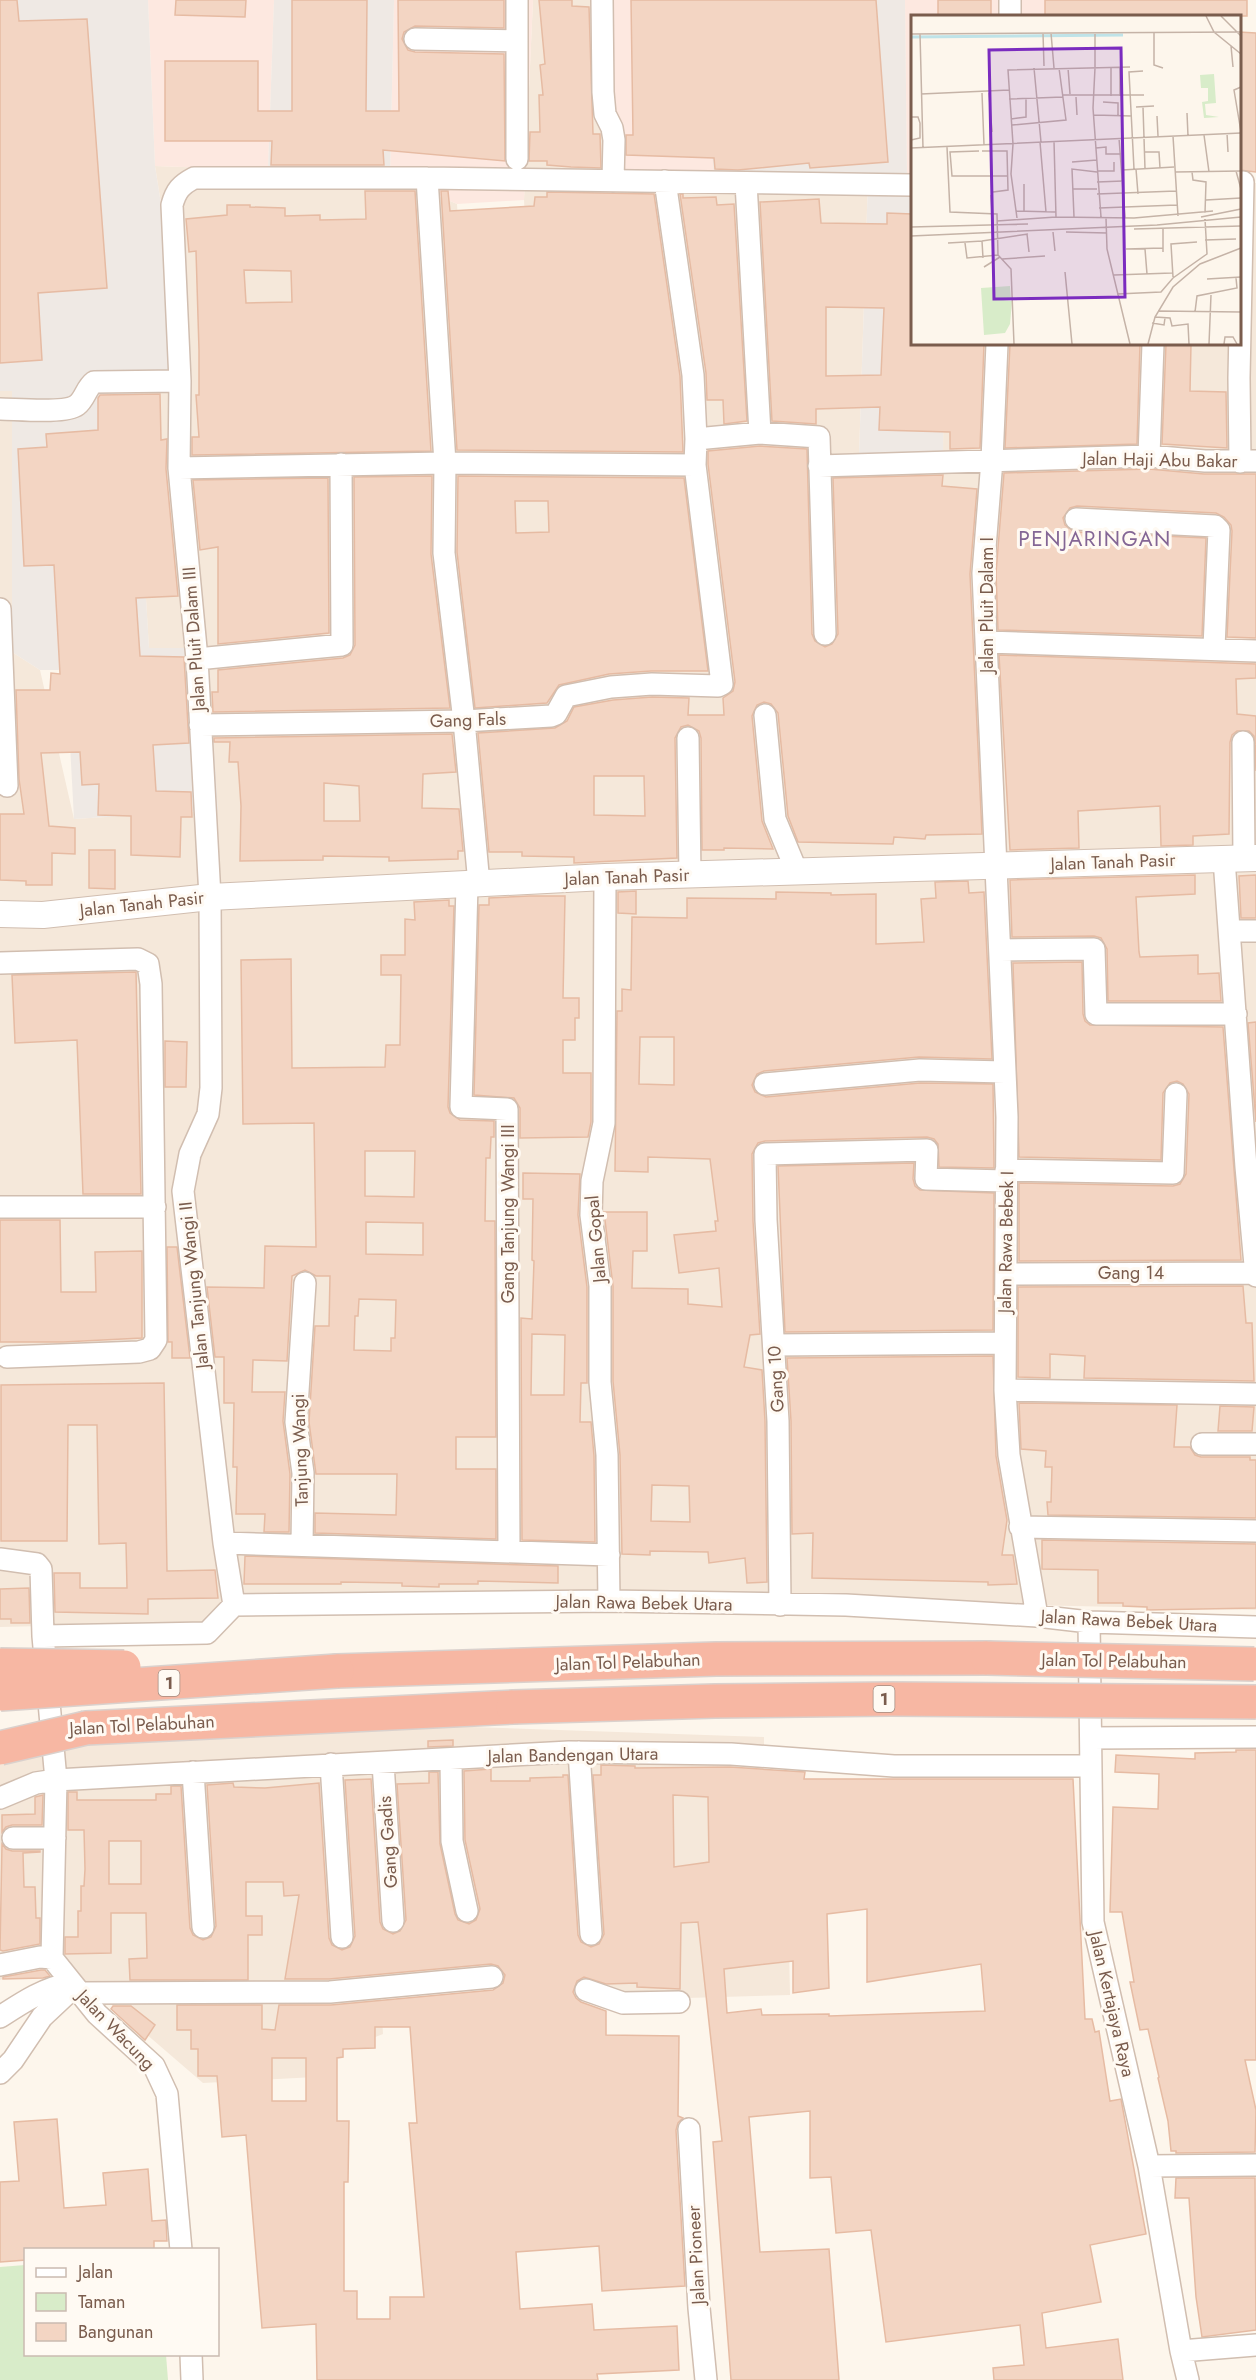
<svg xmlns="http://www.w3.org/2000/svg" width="1256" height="2380" viewBox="0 0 1256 2380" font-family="Jost,sans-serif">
<rect width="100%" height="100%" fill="#fdf6ec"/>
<path fill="#f5e8da" d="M533,0H607L868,180L859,455L943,453L944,344H1240V183H1256V1610L852,1601L241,1598L212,1622L0,1627V391H12V652L40,670L74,819L217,810L207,649H149L133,380H189L155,166L390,175L457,204L467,390L535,386L524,200Z
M441,1726L764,1737V1941L789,1949L790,1995L653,1999L499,1976L380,1984L383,2034L337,2052L334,2076L203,2083L58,1958L0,1980V1758L202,1727Z"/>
<path fill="#fde8e0" d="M148,0H274L268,170L155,166Z
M394,0H533L524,200L457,204L390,175Z
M607,0H696L714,172H614Z
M905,0H1114V16H912V177H907Z"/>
<path fill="#efe9e4" d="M0,0H148L155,166L189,381L133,380L149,648H207L218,810L74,819L66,670H40L12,652V391H0Z
M274,0H394L390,175L268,170Z
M696,0H905L907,177H912V344H944L943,453L859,456L868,180L714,172Z"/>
<path fill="#d8ecc9" d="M25,2265L26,2354L166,2355L168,2380H0V2267Z"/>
<path fill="#f3d5c3" stroke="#e6bba3" stroke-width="1.5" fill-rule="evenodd" d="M0,0H17L19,21L87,19L107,288L38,293L42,360L0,363Z
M176,0H246L245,17L175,15Z
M292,0H367L366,111H399L398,0H504V28L415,26L404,32L402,39L408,50L415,52L504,54L505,161L383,150L384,165H271L272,141H165V61H258V111H292Z
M539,0H572V6L589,7L593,134H600L601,168L571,167L547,165V161H529L530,132H540L539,95H543L540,65L545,64Z
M631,0H876L888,162L810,168L809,163L738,170L715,169L714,158L626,155V135H633Z
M938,0H991V16H938Z
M1045,0H1247V16H1045Z
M1239,32L1256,33V172L1239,170Z
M365,191H415L431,451L192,455V437H199L196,395H199V350L196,251L189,252L186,219L227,215V205H250V207L285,208V216L320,215V220L366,219ZM244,270L291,271L292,302L246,303Z
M441,191H448L450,211L534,206L535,197H547V192L654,194L680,376L683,452L457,450Z
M680,194H683V198L716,197L717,205L734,204L747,421L724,424L723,400H707L706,373Z
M819,199L821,223L887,224V213L912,214V344H984L980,448L950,449V432L879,430L880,407L816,409V424L772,421L760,202ZM826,307L884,308L881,375L826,376Z
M1010,344H1140L1137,444L1005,448Z
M1166,344H1191L1190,391L1226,392L1227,448L1162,444Z
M160,394L161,440L167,439L166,469L178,596L136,598L140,656L184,657L189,743L153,745L156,791L191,792L192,817H181L180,857L131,855V816L98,815L99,784L82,785L80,752L41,753L49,826L75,828V854L52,853V885H26V881L0,880V814H24L19,779L16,690H50L51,673L60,674L54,565L24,566L18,449L47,447L46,434L98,430V398L100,395Z
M760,446L807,449L812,634L815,641L825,647L832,644L838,634L833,478L943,475L942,486L977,489L970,574L982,834L926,835L925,839L894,837L893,844L798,842L788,816L778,713L771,704L764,702L757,705L752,716L762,821L773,849L724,848V850H702L701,738L699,731L688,725L681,727L675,738L677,858L574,863V857L522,856V852H489L478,733L555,728L567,721L574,707L613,700L652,697L689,698L688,715H724L723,698L733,691L735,682L708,464V451ZM594,776H644L645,816L594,815Z
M1149,469L1204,474H1256V638L1227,637L1232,531L1231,525L1224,517L1216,513L1077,506L1070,508L1063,518L1065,525L1075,532L1206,538L1202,636L998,630L996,573L1004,473Z
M432,476L431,554L450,708L213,712L212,692H218V670L343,658L350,655L355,645L354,477Z
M458,476L684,478L708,671H651L609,674L559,685L547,703L475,708L457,552ZM515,501H548L549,532L516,533Z
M328,478L329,633L218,644V547L200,550L193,480Z
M999,655L1256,664V678L1236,679L1237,714L1256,716V771L1254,736L1249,731H1237L1232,735L1230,742L1229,834L1193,836V845L1161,846L1160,806L1078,811L1079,848L1010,850Z
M452,734L456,772L423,774L422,808L459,809L463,851H458V859L389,861V857L323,856V860L240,861L241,806L238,762H229L230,742H214V738ZM324,783L359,786L360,821H324Z
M89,850H115V889L89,888Z
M1195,875V894L1136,897L1139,952L1140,957L1198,955V974L1219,973L1221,1001H1108L1107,949L1101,938L1094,936L1012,937L1010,880Z
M1256,875V918H1241L1239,876Z
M968,881L969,893L984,892L992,1059L919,1057L764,1071L757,1074L752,1085L755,1092L766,1097L920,1083L993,1084L994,1168L939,1167L938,1144L934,1139L927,1137L765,1141L758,1143L752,1154L753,1221L760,1334L750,1335L744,1367L762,1370L765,1421L767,1582L747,1583L745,1558L709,1563L708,1552L650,1551V1555L622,1554L620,1455L613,1381V1286L604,1212H647V1251H633L632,1288L688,1289V1304L722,1307L719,1268L679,1273L674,1235L716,1231L715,1221H718L710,1159L648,1157V1172L615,1171L617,1011H622V989L631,990L632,917L687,918V898L776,899V892L831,893V895L876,894V944L924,942L921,899L936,898L935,882ZM640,1037H674V1085L639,1084ZM652,1485L689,1486L690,1522L651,1521Z
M636,891V914L618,913V892Z
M530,896H565L563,998H579V1018H575V1040H563V1073H591V1122L588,1137L520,1138V1108L514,1098L474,1095L479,905H489V898Z
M449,900V906H454L448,1107L450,1113L460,1120L494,1121V1137H491L490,1158H486L485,1221H495L496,1437H456V1469H496V1539L315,1533V1513L396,1515L397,1474H316L309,1422L315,1326H329L330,1276H316L305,1270L292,1276L287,1361L253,1360L252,1392H285L283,1421L290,1474L289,1532H264L265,1514H236L237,1467H233L234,1403H224V1357H215L207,1287L264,1288L265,1246L316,1247L314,1123L243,1124L241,960L291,959L292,1068L385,1067L386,1045H400L401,975H381V955H405V919L415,920L414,902ZM365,1151H415L414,1197L365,1196ZM366,1222L423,1223V1255L366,1254ZM359,1299L396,1300L395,1338H391V1351L354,1350L355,1316H358Z
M1082,962L1083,1014L1085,1021L1090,1025L1223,1027L1241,1260L1019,1261V1183L1173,1186L1180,1184L1186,1174L1189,1094L1183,1084L1177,1081L1170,1083L1163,1093L1161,1160L1019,1157L1013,963Z
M136,972L141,1194H83L77,1040L15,1043L12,975Z
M1256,1022V1122L1248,1023Z
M165,1041L187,1042L186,1087H165Z
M914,1163L913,1179L915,1186L920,1190L994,1193L993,1330L785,1332L778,1166Z
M523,1173L580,1174L578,1215L587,1287V1383H581L580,1422H591L594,1456L595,1542L522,1540L521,1318L532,1319L534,1261L532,1260L533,1199H523ZM532,1334L565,1335L564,1395H531Z
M0,1220H60L61,1292H96L95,1252L142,1251V1338L63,1342H0Z
M167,1247H177L190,1358H172V1342H168Z
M1243,1286L1246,1323H1252L1254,1381L1084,1378L1085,1356L1050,1354V1378L1018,1377V1287Z
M993,1356L996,1456L1007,1520L1002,1555H1013L1017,1584L988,1585V1582L812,1578L813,1533L792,1534L791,1421L787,1358Z
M164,1383L167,1571L215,1570L218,1598L148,1599V1614L55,1612L54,1573H80V1588H127L126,1543L99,1544L97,1425H68L67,1541H1V1385Z
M1019,1403L1177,1405L1174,1447H1190L1195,1455L1201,1457H1250V1460H1256V1518L1048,1515L1047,1502H1051L1052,1467H1045L1046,1451L1021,1449Z
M1220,1406L1254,1407L1252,1431H1218Z
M1042,1540L1256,1544V1608L1147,1610V1607L1123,1606V1603H1098V1570L1042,1569Z
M245,1556L558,1566V1583L478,1581V1584H439V1587L402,1586V1583L341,1582V1584H244Z
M29,1588L30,1623H11V1619H0V1589Z
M453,1740V1746L428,1747V1741Z
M1236,1750H1256V2060H1245L1256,2110L1255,2152L1176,2153V2151H1171L1168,2121L1158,2078L1159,2077L1148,2029L1140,2030L1130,1982H1134L1122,1912H1110L1113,1807L1158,1809L1159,1774L1115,1772L1116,1755L1195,1759V1753L1236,1752Z
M601,1765L635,1766V1768L730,1767L805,1772L804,1779H1073L1085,2019H1092L1095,2032L1099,2031L1110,2101L1121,2099L1146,2234L1090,2245L1101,2302L1042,2313L1046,2348L1118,2339L1123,2380H994L993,2368L1024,2365L1020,2325L886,2342L871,2230L836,2233L831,2177L810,2178V2111L749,2117L760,2252L829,2249L839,2380H731L713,2142L722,2141L698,1922L681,1923L680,1989L637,1987V1983L606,1984L584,1977L577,1981L573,1992L576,1998L581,2002L606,2011V2035L679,2036L678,2116L683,2118L678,2123L676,2130L685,2286L602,2291L599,2246L516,2252L520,2309L592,2304L594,2330L677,2326L679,2370L597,2374L598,2380H317L316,2324L262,2328L246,2135L222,2137L217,2076H198V2049H191V2030H177V2005H262V2029L275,2030L279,2005H331L493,1990L503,1983L505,1975L498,1966L491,1964L329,1979H285L299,1895L284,1896L283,1882H246V1916H262V1935H248V1980H130L129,1959L147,1958L146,1913H111V1953L65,1954V1937H78V1911H81V1886H84L85,1869L84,1830H68V1792H77V1800H156V1794H171V1786H181L190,1928L193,1935L203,1940L211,1937L216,1926L207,1785L233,1783L234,1787L265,1788L319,1783L329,1938L332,1945L342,1950L350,1947L355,1936L345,1780L371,1779L380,1922L383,1929L393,1934L400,1931L406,1920L397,1784L429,1783V1772H438L440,1844L455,1914L458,1920L469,1924L476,1920L480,1909L465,1840L464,1771L491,1769V1781H530V1778L563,1777V1775H568L578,1935L581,1942L591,1947L599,1944L604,1934L593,1775H601ZM673,1795L708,1797L709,1862L674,1867ZM109,1841H141V1884H109ZM867,1909V1982L981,1964L985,2011L829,2016V2014L762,2015L761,2009L727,2013L724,1969L793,1961V1993L829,1988L827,1914ZM375,2027H410L417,2123H409L424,2297H390V2319H357V2291H344V2182H348L349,2121H337V2058L343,2057V2049L375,2048ZM272,2058H306V2101H272Z
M43,1795L42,1825H12L6,1827L2,1832V1815L35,1814V1797Z
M2,1844L6,1849L12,1851H40V1852L23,1853L24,1887H35L36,1918H40V1944L3,1951L0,1950Z
M41,1970H45L50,1976L43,1978L3,1979V1977Z
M113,2006H131L155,2025L145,2040L111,2009Z
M57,2119L64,2208L106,2205L103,2173L148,2169L152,2221L166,2220L167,2241H154V2250H26V2260L0,2262V2182L19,2181L14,2122Z
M1176,2178H1255L1256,2330L1202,2337L1196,2297L1189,2198H1175Z"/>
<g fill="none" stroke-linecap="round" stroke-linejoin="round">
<defs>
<path id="minor" d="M602,0L603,92L605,114L612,128L614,140L613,181
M1010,16V0
M415,39L517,41
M517,159V0
M427,178L445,463L444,553L464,721L479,884
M746,183L760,433
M997,344L992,460L983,573L1007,1117L1005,1390L1009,1455L1037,1616
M0,409C16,409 65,414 77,405C85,399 86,388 94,382L180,381
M696,439L760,433L819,437L825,634
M1149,456L1153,344
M1240,462L1239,378L1243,182
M819,466L1149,456L1205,461H1256
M179,468L445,463L695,465
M1076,519L1215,526L1219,530L1214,648
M0,609L7,786
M986,642L1256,651
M197,659L342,645L341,464
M765,715L775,819L797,872
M200,725L464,721L551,716L556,714L566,696L611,687L652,684L718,686L722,684L695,465L696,439L693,375L665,181
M688,738L690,875
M1243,742L1244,858
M1224,859L1246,1167L1256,1276
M605,877L604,1123L592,1181L591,1215L600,1286V1382L607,1455L609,1601
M467,885L461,1107L507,1109L509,1551
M1230,931H1256
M1000,950L1094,949L1096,1014H1236
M0,963L138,959L148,964L151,984L156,1340L150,1349L139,1352L7,1357
M765,1084L920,1070L1005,1072
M1006,1170L1173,1173L1176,1094
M0,1207H155
M1006,1274L1256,1273
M774,1345L1005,1343
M1005,1390L1256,1394
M1202,1444H1256
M1020,1527L1256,1531
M224,1543L609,1555
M302,1545L303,1473L296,1422L305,1283
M0,1559L37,1564L41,1569L43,1636L56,1780L52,1958L97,2014L154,2066L167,2094L181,2250
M234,1605L224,1543L183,1191L190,1154L208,1114L211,1088L210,897L197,659L179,468L180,381L172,205C176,190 181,185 194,178H427L912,185
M780,1605L778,1421L766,1220L765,1154L927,1150L926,1179L1006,1181
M1089,1622L1093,1922L1149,2166L1181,2351L1188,2380
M43,1636L207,1633L234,1605L609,1601L846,1605L1037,1616L1089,1622L1256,1627
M1091,1738L1256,1737
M579,1752L591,1934
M451,1759L452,1841L467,1911
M383,1763L393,1921
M331,1764L342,1937
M193,1772L203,1927
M0,1798L36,1783L56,1780L569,1752L731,1754L894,1766H1090
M13,1838H55
M0,1965L40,1957L52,1958
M586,1990L623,2003L679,2002
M80,1993L330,1992L492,1977
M0,2017C23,2002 44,1988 71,1983
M0,2073L13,2060L42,2017L74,1987
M689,2129L699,2308L706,2380
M1149,2166L1256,2165
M1181,2351L1256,2345
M191,2354L192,2380"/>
<path id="tertiary" d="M0,914L43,915L210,897L605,877L1256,858"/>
<path id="motorway" d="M337,1671L716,1659L987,1658
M86,1728L513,1707"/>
</defs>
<use href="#minor" stroke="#d1beb0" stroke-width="24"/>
<use href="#tertiary" stroke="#d1beb0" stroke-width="28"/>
<use href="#motorway" stroke="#dad1cd" stroke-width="36"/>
<use href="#minor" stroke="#fff" stroke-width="21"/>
<use href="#tertiary" stroke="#fff" stroke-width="26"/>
<use href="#motorway" stroke="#f7b7a3" stroke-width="33"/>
<defs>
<path id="motorway-bridge" d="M987,1658L1254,1664
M0,1665L124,1667
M0,1694L337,1671
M513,1707L715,1701L890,1699L1256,1702
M0,1748L86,1728"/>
</defs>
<use href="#motorway-bridge" stroke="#dad1cd" stroke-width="36" stroke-linecap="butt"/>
<use href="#motorway-bridge" stroke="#f7b7a3" stroke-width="33"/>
</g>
<g text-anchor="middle" stroke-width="6" stroke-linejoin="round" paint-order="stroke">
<g fill="#fffaf3" stroke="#a28b7f" stroke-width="1.5">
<rect x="158.5" y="1670" width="21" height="26" rx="4.5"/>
<rect x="873.5" y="1686" width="21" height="26" rx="4.5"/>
</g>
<g font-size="16" font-weight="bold" fill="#7a5c4d">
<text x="169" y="1689">1</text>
<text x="884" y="1705">1</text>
</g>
<g font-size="18" fill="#7a5c4d" stroke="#fffaf3">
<text transform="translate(1160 460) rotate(1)" y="6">Jalan Haji Abu Bakar</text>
<text transform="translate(987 605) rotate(-90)" y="6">Jalan Pluit Dalam I</text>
<text transform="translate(194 639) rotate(-94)" y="6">Jalan Pluit Dalam III</text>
<text transform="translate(468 720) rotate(-2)" y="6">Gang Fals</text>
<text transform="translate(1113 862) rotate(-2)" y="6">Jalan Tanah Pasir</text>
<text transform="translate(627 877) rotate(-2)" y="6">Jalan Tanah Pasir</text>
<text transform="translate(142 904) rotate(-6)" y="6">Jalan Tanah Pasir</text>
<text transform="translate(508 1214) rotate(-90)" y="6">Gang Tanjung Wangi III</text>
<text transform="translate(596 1239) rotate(-95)" y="6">Jalan Gopal</text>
<text transform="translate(1006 1242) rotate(-89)" y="6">Jalan Rawa Bebek I</text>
<text x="1131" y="1279">Gang 14</text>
<text transform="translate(194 1285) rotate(-96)" y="6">Jalan Tanjung Wangi II</text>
<text transform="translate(776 1379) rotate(-93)" y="6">Gang 10</text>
<text transform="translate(300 1450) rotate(-92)" y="6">Tanjung Wangi</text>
<text transform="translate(644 1603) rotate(1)" y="6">Jalan Rawa Bebek Utara</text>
<text transform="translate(1129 1621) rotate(3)" y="6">Jalan Rawa Bebek Utara</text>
<text transform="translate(1114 1661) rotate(1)" y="6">Jalan Tol Pelabuhan</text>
<text transform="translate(628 1662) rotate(-2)" y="6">Jalan Tol Pelabuhan</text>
<text transform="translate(142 1725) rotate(-3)" y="6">Jalan Tol Pelabuhan</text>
<text transform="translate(573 1755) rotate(-1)" y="6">Jalan Bandengan Utara</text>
<text transform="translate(388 1842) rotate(-94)" y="6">Gang Gadis</text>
<text transform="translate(1112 2004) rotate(77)" y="6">Jalan Kertajaya Raya</text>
<text transform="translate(116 2030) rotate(46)" y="6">Jalan Wacung</text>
<text transform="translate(696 2255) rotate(-93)" y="6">Jalan Pioneer</text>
</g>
<g font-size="21" letter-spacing="1.5" fill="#846695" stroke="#fffaf3">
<text x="1095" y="546">PENJARINGAN</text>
</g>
</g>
<g transform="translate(911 15)">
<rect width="330" height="330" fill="#fdf6ec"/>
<path d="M303,59L305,88L294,89L295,100L308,102L293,103L291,87L297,86V73H290L289,60ZM99,271L100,285L92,286H101L99,309L94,318L73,320L70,273Z" fill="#d8ecc9"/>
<path fill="none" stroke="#bfe3e8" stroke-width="3" d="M0,22L212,20"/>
<path fill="none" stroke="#c5b3a7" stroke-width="1.5" d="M295,1L303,17L330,39M310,1L330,21M132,18L133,51M140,18L143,53M243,18V50L252,53M0,19L330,17M9,19L12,133M320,31L322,52M184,52V18M209,52V81M123,53L130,127M157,53L159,79M184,53L182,93L190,202M330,72L323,75L330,117M71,78L73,130M78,78L81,117M10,79L98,75M152,80H233M200,81V52M165,82L166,100M98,84L152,82M192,87L207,88V101M225,92L243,91M232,92L234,154M276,98L277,121M183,100L221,101M246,101L247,121M0,102H7L9,108V123L0,125M100,104L115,102V83M101,110L155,105L148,53M316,118L317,137M293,120L298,157M262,121L267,201M208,123L214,203M143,126L145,202M129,127L135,197M36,132L39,197L86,199L87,240L100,254L103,329M0,133L330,118M185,133L195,132V139H210M68,136L39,137L41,161H97M71,136H96L97,175L82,177M234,137H248L249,153M161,147L186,145M223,154L218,57L232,56M225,154L227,179M211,155L263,152M186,156H203V147M325,156L330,174M264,157L330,156M281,157L282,165L295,167L294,198M186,167L212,166M113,169V196M162,174H186M186,179L265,176M80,180L81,198M295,185L330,183M188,193L266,190M105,196L145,197M163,202L161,154L186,157M290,202L330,194M106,203L100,159L102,129L97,55L219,52M195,203L196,234L219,329M86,206L145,202L223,203L302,196M0,212L117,209M223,214L330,211M252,214V237M142,217L144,236M155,217L196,218M116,219L118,237M0,221L246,210L330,202M294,225L325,224M71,226L117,219M37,228L71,226L72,243M54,228L56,243L87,240M215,234L252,233M234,234L236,259M91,244L134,241M73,252L89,242M154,257L161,329M203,260L261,258M262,262L260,229L286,227M296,264L330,262M206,279L250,277L262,263L296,239L294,204M247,296L330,297M284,297L286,281L326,273L325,263M244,302L259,303L261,311L277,309L278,329M241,308L253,310L254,303M237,329L244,302L262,272L289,249L330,233M298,329L300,280M313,329L314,322H322L326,329"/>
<path fill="#7b2cbf" fill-opacity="0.15" stroke="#7b2cbf" stroke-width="3" d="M210,33L214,282L83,284L78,35Z"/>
<rect width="330" height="330" fill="none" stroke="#7a5c4d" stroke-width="3"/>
</g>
<rect x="24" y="2248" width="195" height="108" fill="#fffaf3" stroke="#cabbb1" stroke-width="1.5"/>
<rect x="36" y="2268" width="30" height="9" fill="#ffffff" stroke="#cabbb1" stroke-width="1.5"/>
<text x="78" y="2278" font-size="18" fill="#7a5c4d">Jalan</text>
<rect x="36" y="2293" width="30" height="18" fill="#d8ecc9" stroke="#cabbb1" stroke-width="1.5"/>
<text x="78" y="2308" font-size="18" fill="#7a5c4d">Taman</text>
<rect x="36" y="2323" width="30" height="18" fill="#f3d5c3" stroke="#cabbb1" stroke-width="1.5"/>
<text x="78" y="2338" font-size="18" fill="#7a5c4d">Bangunan</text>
</svg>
